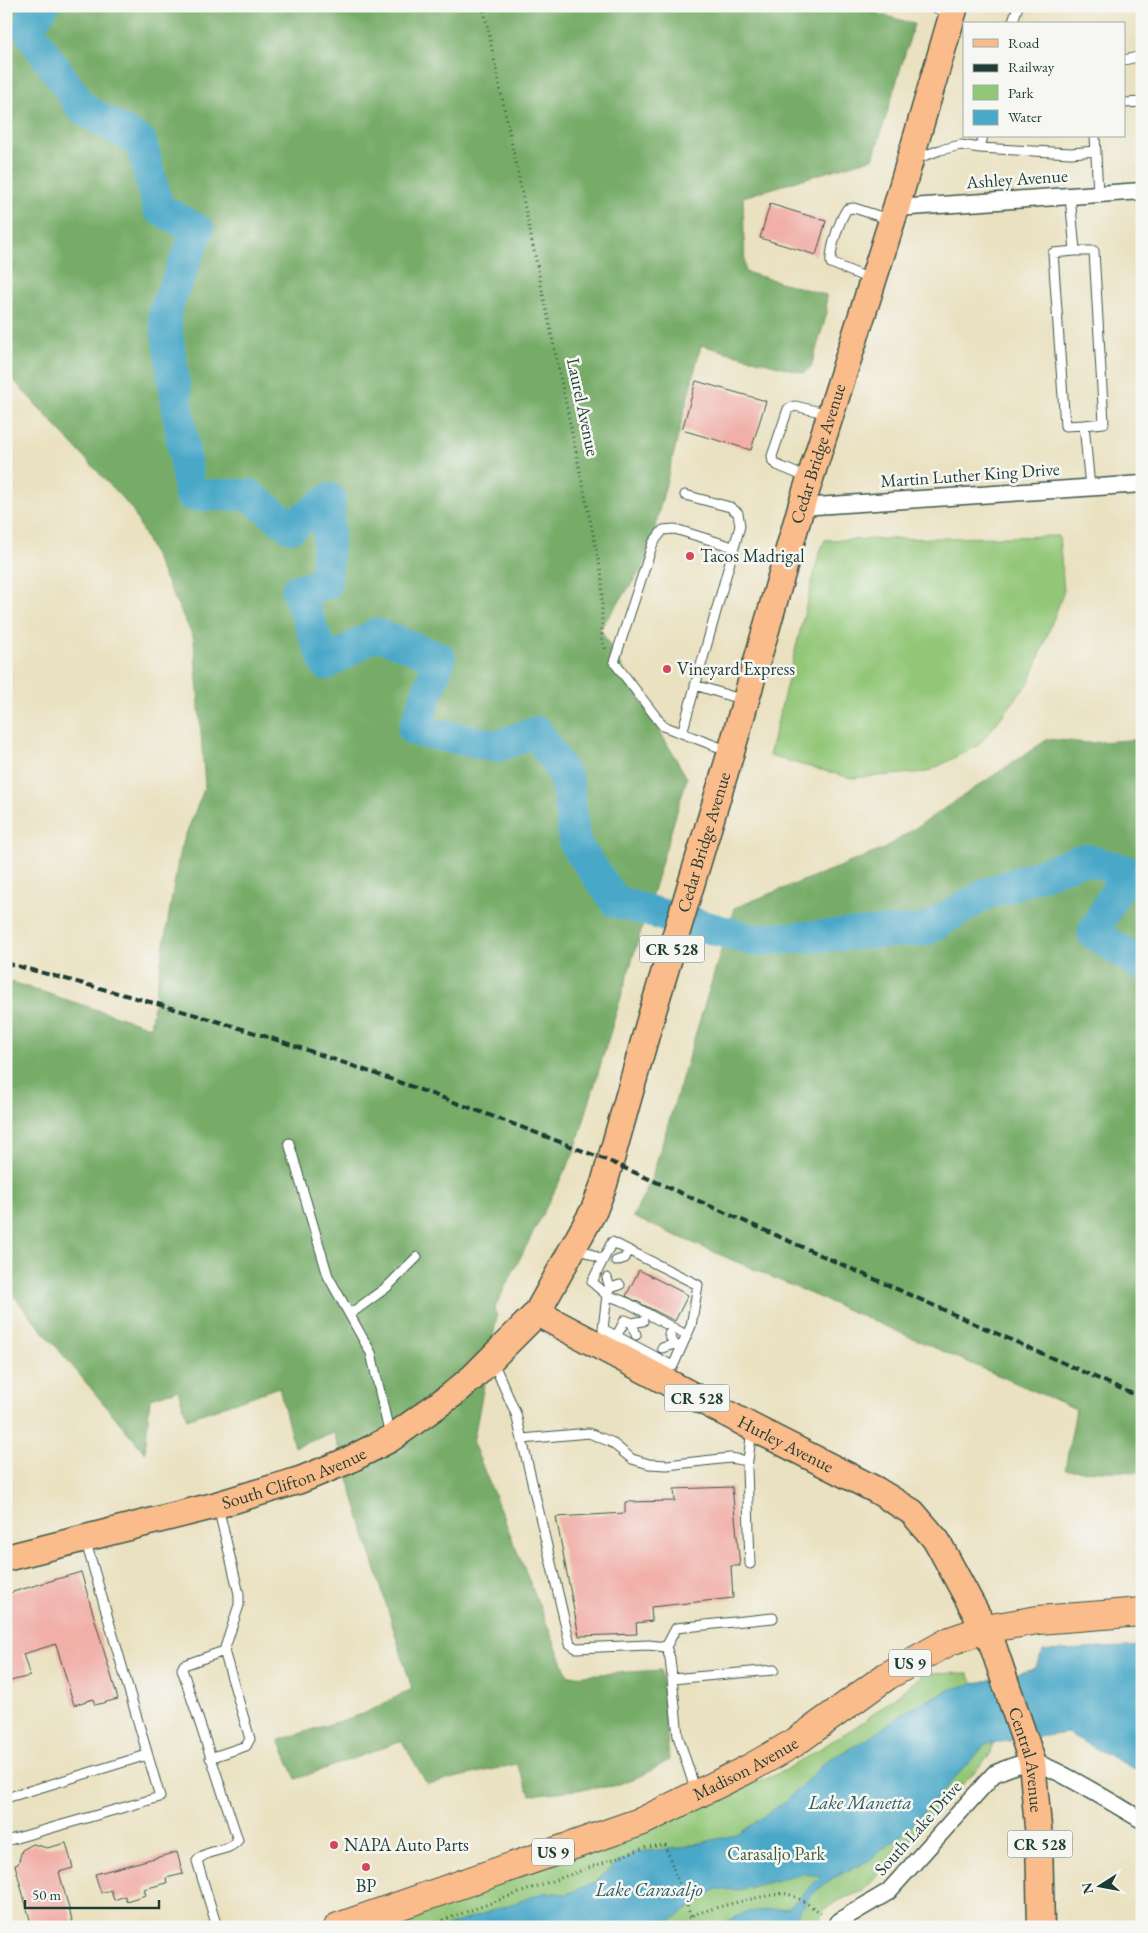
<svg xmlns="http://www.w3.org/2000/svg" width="1148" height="1933" viewBox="0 0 1148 1933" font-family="'EB Garamond',serif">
<rect width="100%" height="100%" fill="#f6f6f2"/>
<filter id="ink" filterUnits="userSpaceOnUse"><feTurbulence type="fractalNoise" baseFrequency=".02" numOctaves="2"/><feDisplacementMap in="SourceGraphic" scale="10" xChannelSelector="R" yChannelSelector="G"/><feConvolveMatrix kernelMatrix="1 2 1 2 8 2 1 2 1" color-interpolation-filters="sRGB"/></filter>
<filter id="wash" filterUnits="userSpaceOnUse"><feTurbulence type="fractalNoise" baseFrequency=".0096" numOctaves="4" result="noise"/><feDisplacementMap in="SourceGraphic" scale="20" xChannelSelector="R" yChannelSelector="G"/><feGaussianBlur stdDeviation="1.12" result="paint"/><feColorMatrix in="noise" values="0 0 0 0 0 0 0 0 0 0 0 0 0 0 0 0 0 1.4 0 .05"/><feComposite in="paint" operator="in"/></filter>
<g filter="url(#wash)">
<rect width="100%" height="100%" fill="#eae1c0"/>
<path fill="#93c778" stroke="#598256" d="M1059,536L1064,591L1030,681L979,745L927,772L851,778L769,756L819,554L825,540Z
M968,1673L994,1733L991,1754L863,1891L837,1901L823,1911L817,1927H375L682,1815L784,1771L863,1722L924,1674Z"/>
<path fill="#76ac68" stroke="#4a744e" d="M6,6H853L914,24L873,159H870L743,197L745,272L826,295L827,313L811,367L804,373L701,345L646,563L600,629L687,778L574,1153L494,1309L497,1316L473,1443L568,1676L661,1670L669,1760L643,1775L614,1786L530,1795L517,1764L427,1784L402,1741L296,1779L279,1740L363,1714L412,1689L334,1433L294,1447L279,1387L187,1419L178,1390L150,1398L145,1453L12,1294L6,1274V980L150,1027L180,849L205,787L194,639L132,509L6,372Z
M1048,739L1087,743L1142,739V1476L1140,1472L1065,1470L1076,1409L633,1217L651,1180L734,908L884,849Z"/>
<path fill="#4aa8c8" stroke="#34727e" d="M1142,1646V1773L1067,1733L986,1744L905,1832L868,1861L833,1878L811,1895L797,1915L804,1921V1927H715L746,1912L789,1908L821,1876L803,1874L738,1890L716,1889L674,1919L658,1927H444L546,1892L566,1894L596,1882L614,1865L637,1852L678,1848L739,1834L788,1799L826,1761L871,1737L909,1709L951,1689L1035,1669L1043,1651Z"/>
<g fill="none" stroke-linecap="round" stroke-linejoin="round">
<path stroke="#4aa8c8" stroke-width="32" d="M43,6L27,28L83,109L141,142L158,208L198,230L164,312L190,495H249L291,527L330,499L326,584L297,590L326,664L376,634L440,658L414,730L497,746L537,732L567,780L575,844L616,902L753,940L925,930L986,894L1084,859L1127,871L1093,933L1142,965"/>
</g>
<g id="blocks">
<path fill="#f1afa8" d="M770,204L826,221L816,255L760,238Z
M696,381L766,401L751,450L682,430Z
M639,1270L688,1295L675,1321L626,1296Z
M732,1487L740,1566H731L733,1598L651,1607L652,1621L636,1623L637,1634L579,1636L556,1517L625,1513V1502L675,1501L674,1489Z
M81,1572L118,1699L95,1705L93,1699L74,1705L56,1644L23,1654L30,1676L6,1682V1594Z
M66,1843L73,1868L59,1872L74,1927H32L15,1865L18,1864L22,1850L33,1844L47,1848Z
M177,1852L183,1874L166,1878L167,1883L144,1889L146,1895L126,1901L125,1896L114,1900L111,1890L101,1893L95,1874Z"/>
</g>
</g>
<g filter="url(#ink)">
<use href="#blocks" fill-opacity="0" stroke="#3d5649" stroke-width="1"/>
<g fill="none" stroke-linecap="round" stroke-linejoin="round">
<defs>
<path id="service" d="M931,6L950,14
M1012,24L1018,6
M1124,60L1142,56
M1124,103L1142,102
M1095,136L1098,194
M980,148L983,136
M915,159L940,150L961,145L980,148L1071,153L1096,151
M1070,196L1075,251L1053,253L1065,426L1084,425L1090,487
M1075,251H1094L1104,423L1084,425
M872,280L831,263C830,249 839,221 847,209L854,208L891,220
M808,478L777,465L773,462L772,456L788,409L795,406L829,414
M695,685L743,700
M682,733L740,526L738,513L730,507L685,495
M729,751L663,726L614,662L653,543L663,530L675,529L733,547
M289,1143L328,1276L371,1353L390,1436
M612,1242L698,1285L691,1326L673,1366L603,1329L607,1295L592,1282Z
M576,1247L603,1260
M616,1261L625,1258L628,1250
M607,1278L610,1288L620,1285
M610,1288L607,1295L628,1303L686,1335
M350,1314L387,1287L417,1257
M669,1334L674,1344
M617,1335L625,1320L632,1323
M636,1335L632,1323L643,1321
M662,1348L674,1344L681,1348
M493,1362L516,1414L570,1644L576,1648L649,1645L666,1647L670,1658L678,1736L696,1792
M522,1439L589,1433L611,1442L632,1459L649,1464L667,1465L730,1458L748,1461
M218,1507L239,1594V1605L224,1651
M750,1564L747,1468L752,1430
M666,1647L676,1628L773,1618
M672,1679L774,1670
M210,1758L246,1746L250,1739L224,1651L184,1665L182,1669L238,1840C228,1853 207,1848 197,1861L217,1927
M6,1798L147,1755
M6,1841L160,1797L85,1539"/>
<path id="minor" d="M896,208L1142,191
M801,507L1142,484
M836,1927L837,1923L849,1915L888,1892L994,1774C1005,1769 1018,1763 1030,1762C1044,1760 1124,1810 1142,1820"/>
<g id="primary">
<path id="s1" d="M537,1313L752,1427L876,1490L912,1512L937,1541L992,1643L1032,1761L1039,1838L1041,1927"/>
<path id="s2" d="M6,1558L217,1505L300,1480L347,1461L390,1439L453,1394L473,1377L537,1313L594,1210L604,1184L651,1017L731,752L801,507L896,208L955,6"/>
</g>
<g id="trunk">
<path id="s3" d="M338,1927L643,1821L750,1768L794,1743L887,1676L950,1641L985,1629L1038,1620L1142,1612"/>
</g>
</defs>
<use href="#service" stroke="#3d5649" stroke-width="11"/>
<use href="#minor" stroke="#3d5649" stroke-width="19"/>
<use href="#primary" stroke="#3d5649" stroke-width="29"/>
<use href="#trunk" stroke="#3d5649" stroke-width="30"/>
<path stroke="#3d5649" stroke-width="3" stroke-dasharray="1 4" stroke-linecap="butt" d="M483,6L602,577V642L606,649
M424,1927L647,1847L665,1845L691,1917
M684,1927C685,1924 687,1919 690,1917C700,1910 774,1892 787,1894C800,1897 813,1908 824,1915"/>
<use href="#service" stroke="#fff" stroke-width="9"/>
<use href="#minor" stroke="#fff" stroke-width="16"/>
<use href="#primary" stroke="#fabc8b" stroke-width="26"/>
<use href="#trunk" stroke="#fabc8b" stroke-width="28"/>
<path stroke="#1f3d34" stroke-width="4" stroke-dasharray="8 4" stroke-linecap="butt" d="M6,963C99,988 192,1012 283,1042C393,1079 503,1119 611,1162L1142,1398"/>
</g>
</g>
<g fill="#d1495b" stroke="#f6f6f2" stroke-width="2">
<circle cx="690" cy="556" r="5"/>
<circle cx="667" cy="669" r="5"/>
<circle cx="334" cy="1845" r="5"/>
<circle cx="366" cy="1867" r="5"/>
</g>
<g text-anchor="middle" stroke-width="5" stroke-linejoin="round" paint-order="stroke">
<g fill="#f6f6f2" stroke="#60746d" stroke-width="1">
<rect x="639.5" y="935.5" width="65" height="27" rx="4"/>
<rect x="664.5" y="1384.5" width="65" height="27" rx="4"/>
<rect x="889" y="1649.5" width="42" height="27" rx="4"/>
<rect x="1007.5" y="1830.5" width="65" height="27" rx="4"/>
<rect x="532" y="1838.5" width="42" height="27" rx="4"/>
</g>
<g font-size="16" font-weight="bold" fill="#1f3d34">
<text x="672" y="955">CR 528</text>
<text x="697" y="1404">CR 528</text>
<text x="910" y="1669">US 9</text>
<text x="1040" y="1850">CR 528</text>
<text x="553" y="1858">US 9</text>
</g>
<g font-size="18" fill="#1f3d34" stroke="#f6f6f2">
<text transform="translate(1017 179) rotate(-4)" y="6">Ashley Avenue</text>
<text transform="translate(583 407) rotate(78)" y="6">Laurel Avenue</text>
<text dy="6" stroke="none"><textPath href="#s2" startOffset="1504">Cedar Bridge Avenue</textPath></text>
<text transform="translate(970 475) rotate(-4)" y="6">Martin Luther King Drive</text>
<text dy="6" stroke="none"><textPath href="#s2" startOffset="1099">Cedar Bridge Avenue</textPath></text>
<text dy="6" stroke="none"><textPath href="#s1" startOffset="281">Hurley Avenue</textPath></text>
<text dy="6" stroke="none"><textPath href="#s2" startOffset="299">South Clifton Avenue</textPath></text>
<text dy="6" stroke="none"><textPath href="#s1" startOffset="701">Central Avenue</textPath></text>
<text dy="6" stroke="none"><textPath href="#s3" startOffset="438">Madison Avenue</textPath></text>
<text transform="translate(918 1828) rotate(-48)" y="6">South Lake Drive</text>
</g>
<g font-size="18" fill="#1f3d34" stroke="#f6f6f2" text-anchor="start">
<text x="700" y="562">Tacos Madrigal</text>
<text x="677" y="675">Vineyard Express</text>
<text x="344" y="1851">NAPA Auto Parts</text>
<text x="366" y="1892" text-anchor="middle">BP</text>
</g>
<g font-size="18" fill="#3c6045" stroke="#f6f6f2">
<text x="776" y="1860">Carasaljo Park</text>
</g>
<g font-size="19" font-style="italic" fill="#2c5d60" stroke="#f6f6f2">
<text x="860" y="1809">Lake Manetta</text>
<text x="649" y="1896">Lake Carasaljo</text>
</g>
</g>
<rect width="1148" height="1933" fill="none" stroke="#f6f6f2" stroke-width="25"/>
<rect x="963" y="22" width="162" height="115" fill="#f6f6f2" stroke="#a0aca6"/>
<rect x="973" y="39" width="25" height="8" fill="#fabc8b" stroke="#a0aca6"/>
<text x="1008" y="48" font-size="15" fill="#1f3d34">Road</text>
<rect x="973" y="64" width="25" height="8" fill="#1f3d34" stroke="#a0aca6"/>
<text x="1008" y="72" font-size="15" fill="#1f3d34">Railway</text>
<rect x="973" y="85" width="25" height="15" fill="#93c778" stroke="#a0aca6"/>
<text x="1008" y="98" font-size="15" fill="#1f3d34">Park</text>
<rect x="973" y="110" width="25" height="15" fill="#4aa8c8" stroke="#a0aca6"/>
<text x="1008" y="122" font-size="15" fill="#1f3d34">Water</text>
<g transform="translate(1100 1886) rotate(259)" stroke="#f6f6f2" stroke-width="4" paint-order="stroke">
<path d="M0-4L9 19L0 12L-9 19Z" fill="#1f3d34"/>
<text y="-8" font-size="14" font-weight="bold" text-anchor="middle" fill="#1f3d34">N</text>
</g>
<path d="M25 1900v8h134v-8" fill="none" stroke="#1f3d34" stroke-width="2.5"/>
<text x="32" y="1900" font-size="15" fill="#1f3d34" stroke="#f6f6f2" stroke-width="4" paint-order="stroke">50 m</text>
</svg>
